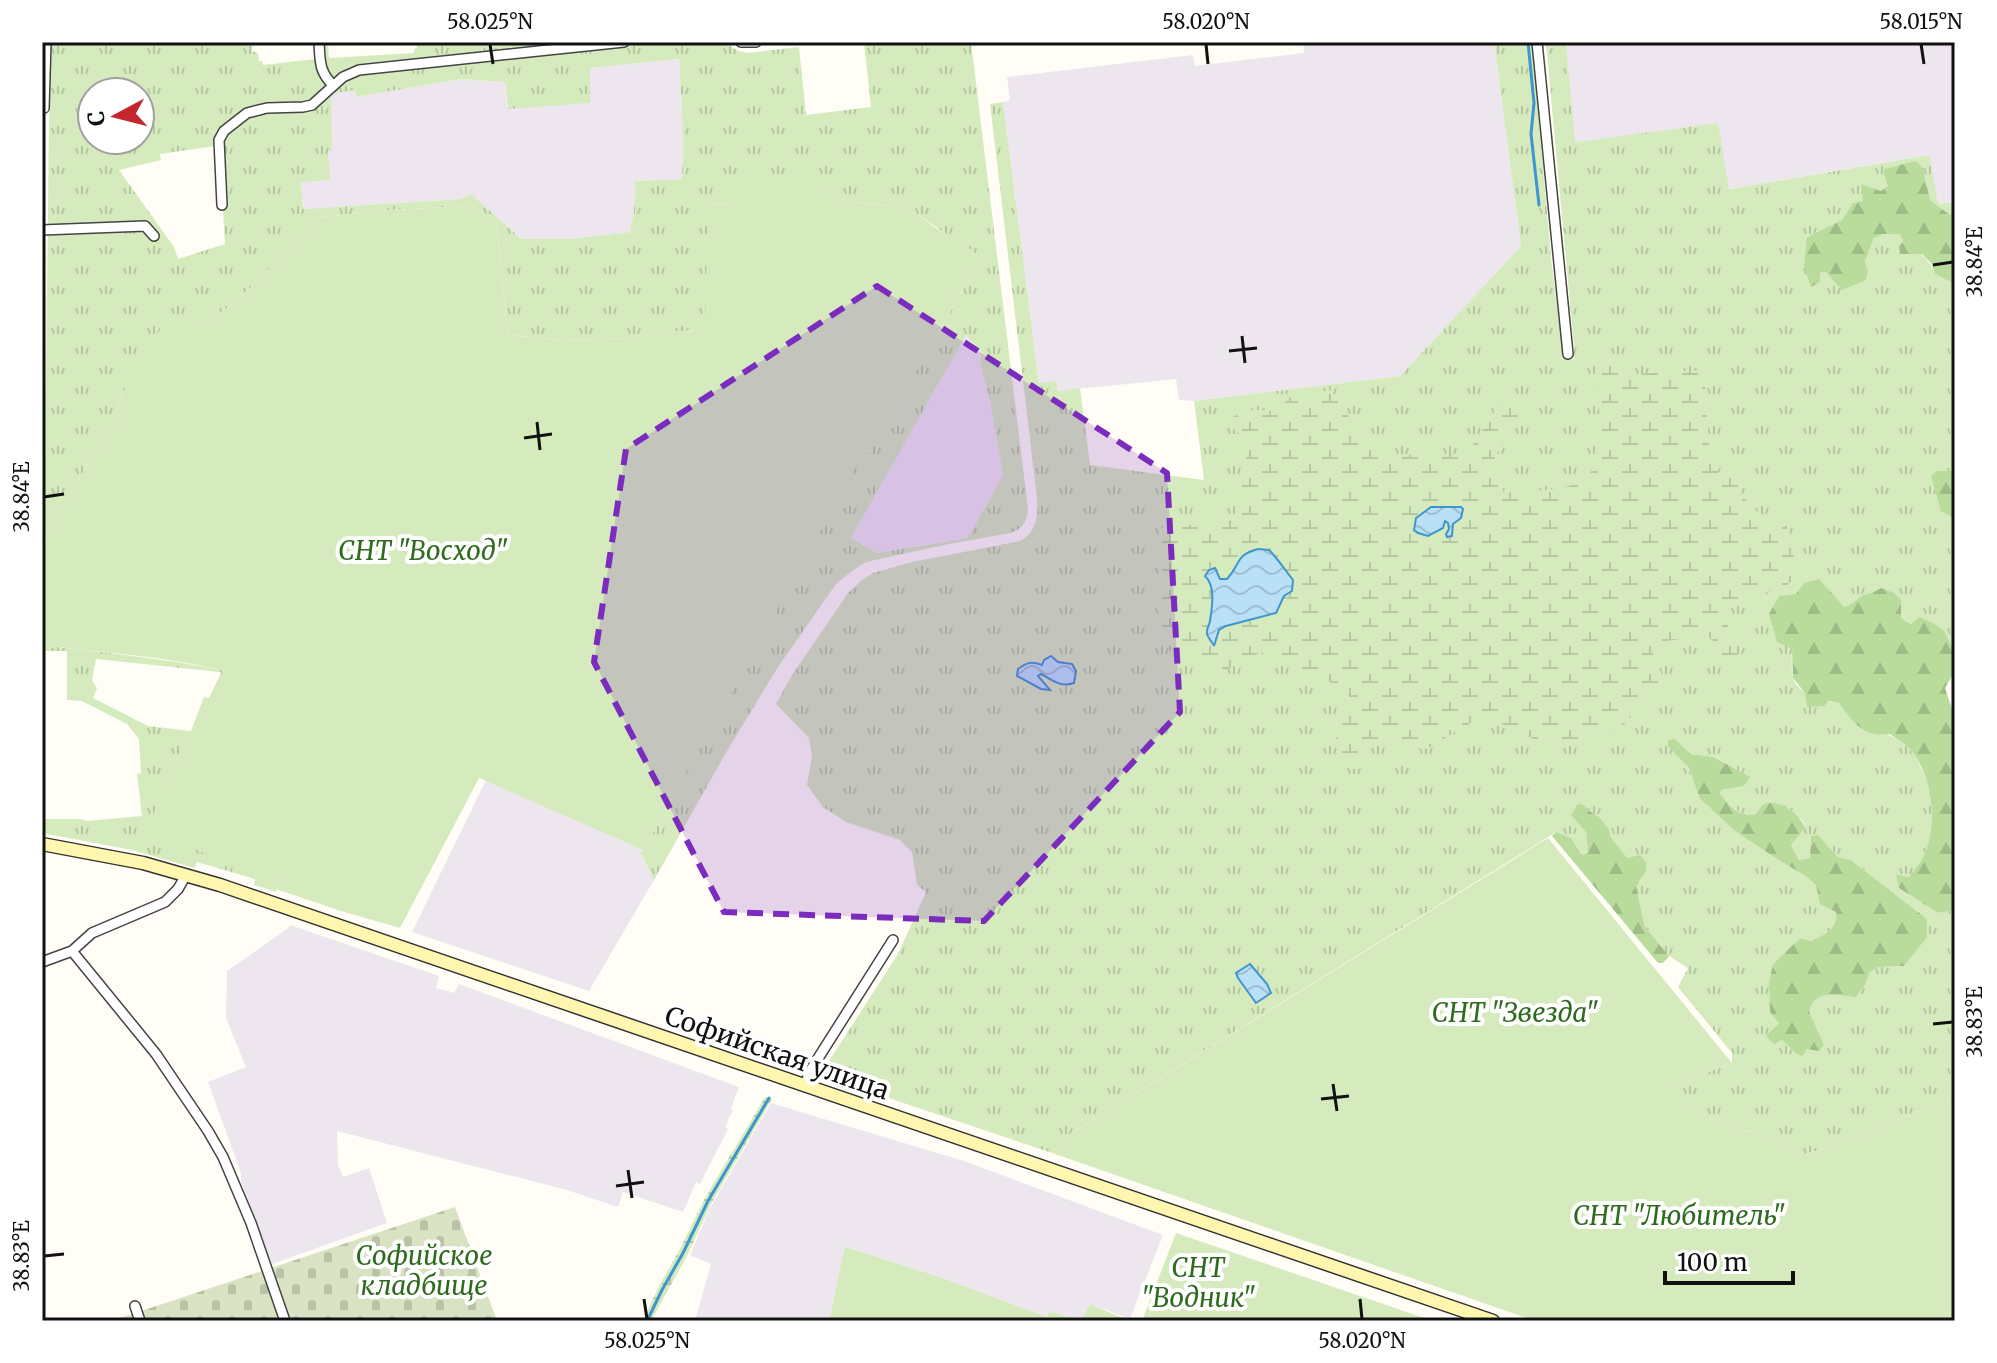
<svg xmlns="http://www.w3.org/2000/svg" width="1997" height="1363" viewBox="0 0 1997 1363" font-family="Merriweather,serif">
<defs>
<pattern id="grass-tufts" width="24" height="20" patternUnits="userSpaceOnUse" patternTransform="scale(2)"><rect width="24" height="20" fill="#d5ebbd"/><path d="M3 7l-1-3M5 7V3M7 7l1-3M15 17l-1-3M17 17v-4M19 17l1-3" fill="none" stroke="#b6c8a1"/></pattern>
<pattern id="forest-firs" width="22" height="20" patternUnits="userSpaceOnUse" patternTransform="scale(2)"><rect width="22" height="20" fill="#b9dc9c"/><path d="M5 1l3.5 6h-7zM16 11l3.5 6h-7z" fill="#9ebc85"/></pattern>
<pattern id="wetland-marsh" width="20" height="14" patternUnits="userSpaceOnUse" patternTransform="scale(2)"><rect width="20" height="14" fill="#d5ebbd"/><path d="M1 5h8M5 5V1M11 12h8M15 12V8" fill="none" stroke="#b6c8a1"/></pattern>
<pattern id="cemetery-stones" width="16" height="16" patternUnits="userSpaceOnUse" patternTransform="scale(2)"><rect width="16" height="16" fill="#d9e3c4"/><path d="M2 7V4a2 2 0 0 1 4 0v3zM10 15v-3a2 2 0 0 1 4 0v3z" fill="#b9c2a7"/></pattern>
<pattern id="water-waves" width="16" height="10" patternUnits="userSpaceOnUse" patternTransform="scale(2)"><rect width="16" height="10" fill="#b9e0f7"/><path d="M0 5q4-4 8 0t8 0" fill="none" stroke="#9ebfd3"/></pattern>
</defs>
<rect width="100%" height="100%" fill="#fffdf5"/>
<path fill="#eee6ef" d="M1303,42H1494L1521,246L1400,376L1194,401L1179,400L1176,379L1057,391L1039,383L1003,102L1010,100L1007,77L1193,55L1195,66L1304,53Z
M1566,42H1955V202L1938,204L1928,155L1728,189L1717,124L1574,142Z
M679,59L683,135L682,179L635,181L634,211L630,232L568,239H525L520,238L471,195L461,199L303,209L301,182L332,148L330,94L355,90L356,97L462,79L505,82L507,108L589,103V68Z
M966,335L981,352L980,364L990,401L1003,475L968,538L877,553L851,538Z
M486,780L643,850L641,855L654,880L589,991L412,932Z
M290,925L439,976L436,988L454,993L459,984L739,1087L731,1108L733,1110L725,1127L728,1129L700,1184L696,1182L683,1212L623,1192L618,1207L567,1190L337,1131L338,1165L343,1177L369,1168L387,1223L272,1264L241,1181V1173L208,1082L246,1067L226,1018L227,971L287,929Z
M771,1103L964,1161L1163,1235L1130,1319L1090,1304L1081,1320L1050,1311L1047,1317L940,1277L847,1247L844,1251L829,1321H695L711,1264L690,1255L709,1210Z"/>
<path fill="url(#grass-tufts)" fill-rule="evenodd" d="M50,42H253L252,51L258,53L259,61H262L263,65L316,59L325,82L345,81L354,76L367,73L664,42H723L739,51L748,53L799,47L806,115L871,107L864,42H971L1028,509C1026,522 1024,528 1011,533L949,544L866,562L852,571L836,584L778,667L727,751L654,880L641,854L643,850L863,453L868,456L981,258L920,216L899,207L847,201L826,189L732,204L709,205L706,329L638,335L633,338L564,340L508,335L496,220L470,206L391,210L321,217L239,299L200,328L122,394L114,422L91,458L42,545V467L45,459ZM679,59L683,135L682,179L635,181L634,211L630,232L568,239H525L520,238L471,194L461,199L303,209L301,182L330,180L328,151H332V148L331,94L355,90L356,97L462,79L505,82L508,109L590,103V68ZM92,92H140V140H92ZM215,146L217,210H223L225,244L178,259L174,247L119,170L161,160L160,154ZM966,335L981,352L980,364L990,401L1003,475L968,538L877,553L851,538Z
M323,42H328L329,58L414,53V49L417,48V42H575L439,57L363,63L348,68L334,80L325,69Z
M1494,42H1532L1551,258L1563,351L1567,360L1574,359V347L1546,42H1566L1575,142L1718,123L1729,189L1929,155L1938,204L1955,202V211L1950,215L1930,200L1923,168L1887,179L1888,187L1863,201L1853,203L1842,220L1807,237L1820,273L1865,263L1874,238L1883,234H1901L1903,242C1918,251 1929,258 1935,274L1951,281L1955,300V471H1937L1952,516L1955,514V653L1945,632L1912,624L1901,618L1872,594C1858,597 1857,605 1844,607L1792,649C1792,657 1791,669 1793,677C1798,695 1822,701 1839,703L1860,728C1880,732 1895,734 1911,750C1915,754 1918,760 1920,766C1938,799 1938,851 1908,877L1897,874L1899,888L1938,913L1955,910V1096L1836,1145L1805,1154L1687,1106L1678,1083L1732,1063V1053L1678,987L1688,968L1669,956L1645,927L1636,886L1646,872L1627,859L1610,836L1599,817L1588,810L1586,832L1588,851L1582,855L1571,838L1556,832L1067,1136L1052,1153L820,1075L898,954L926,892L917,885L912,852L900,840L846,822L823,807L807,785L812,756L809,738L776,704L792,675L848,593L862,580L873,573L912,562L1020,541C1045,529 1036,495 1034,473L990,104L1003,102L1039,383L1056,381L1058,391L1080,388L1090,465L1204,480L1194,401L1400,376L1521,246ZM1675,739L1691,754L1715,757L1749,777L1744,786L1722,790L1720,795C1747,824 1751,816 1787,807L1803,821L1805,828L1791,845L1799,860L1810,858L1811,837L1818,835L1838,857L1851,860L1927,919L1904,966L1879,967L1870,972L1865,985L1856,997C1835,996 1819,988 1809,1011L1824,1045L1795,1053L1782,1040L1767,1036L1779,1023L1769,982L1773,964L1800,938L1811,941L1828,934L1837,920L1836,912L1816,885L1807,877L1777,859L1735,831L1700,799L1693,778Z
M42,645C103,653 165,658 225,671L173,767L148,829L279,880L276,892L254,885L255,879L197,862L194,868L132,850L42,833V819H81L86,821L142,816L137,774L141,773L139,739L127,724L82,701L67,700V651H42ZM96,659L220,672L221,673L209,698L204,697L191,731L148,726L93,698L97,688L92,680Z"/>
<path fill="url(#forest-firs)" d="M1916,161L1923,168L1930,200L1950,215L1955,211V300L1951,282L1935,274L1931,263L1922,254H1900L1899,246L1903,242L1900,234H1883L1874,238L1865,262L1868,271L1866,280L1842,290L1826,272L1820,273V282L1811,287L1804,266L1807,237L1842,220L1853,203L1863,201L1861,184L1881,191L1888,186L1884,174V169Z
M1937,471H1955V514L1952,517L1941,511L1931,476Z
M1819,579L1844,607C1854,605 1856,599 1864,595C1871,593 1875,592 1881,588L1894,593L1901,600V618L1911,624L1919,617L1933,623L1945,632L1955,653V671L1945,688L1955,718V910L1938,913L1899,888L1896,874L1908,877C1941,848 1937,787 1914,754C1909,746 1898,740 1890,734C1863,738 1853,722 1839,703L1829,701L1824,706L1807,707L1805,693L1793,678L1792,649L1777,642L1769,614L1779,596L1796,594L1804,583Z
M1675,739L1691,754L1714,757L1750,777L1744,786L1722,790L1720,794C1730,806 1738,816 1755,815C1756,814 1762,805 1763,805C1778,796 1801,815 1805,828L1791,845L1799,860L1810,858L1811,836L1818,835L1838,857L1851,860L1927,919V937L1904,966L1879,967L1870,972L1865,985L1856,997C1835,996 1818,988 1809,1011L1824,1045L1819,1051L1807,1049L1802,1056L1795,1053L1782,1040L1774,1044L1766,1036L1779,1023L1770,1012L1769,982L1773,964L1800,938L1811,941C1825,935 1838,929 1836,912L1820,904L1816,885L1807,877L1777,859L1735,831L1700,799L1689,768L1668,746V740Z
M1578,804L1584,805L1588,810L1599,817L1609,829L1610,836L1627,858L1640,855L1646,863V872L1636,886L1645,927L1669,956L1663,963H1658L1552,836L1556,832L1571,838L1582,855L1588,852L1586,832L1571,815Z"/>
<path fill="url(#wetland-marsh)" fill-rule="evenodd" d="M1614,358L1620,375L1704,370L1709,449C1714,471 1718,476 1740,480L1742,494L1751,508L1783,525L1789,532L1796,569L1794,579L1787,585L1733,604L1726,612V620L1739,658L1740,668L1732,680L1730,669L1712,640L1705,636L1666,641L1654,649L1653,655L1667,686L1657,685L1622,727L1566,743L1536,740L1487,717L1479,718L1428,748L1422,749C1409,745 1383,731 1371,745C1366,751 1363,762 1359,769H1354L1339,759C1338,753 1335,745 1336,739C1341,721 1357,709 1346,689L1261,652L1218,674L1195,648L1171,653L1157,626L1159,528L1234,520L1249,443L1224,420L1251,410L1276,411L1289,398L1330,390L1376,455L1467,454L1504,397L1513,395L1517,397L1519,415L1494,459L1495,474L1504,493C1527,490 1566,492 1584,479C1608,463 1598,395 1596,370ZM1276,557L1281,567L1288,573L1284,596L1276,613L1225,626L1219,630L1207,626C1213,614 1214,594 1210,580L1218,576L1221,579H1227L1232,573L1238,561Z
M765,1097L772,1099L711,1204L687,1256L651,1321H643L658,1288L680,1249L705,1198Z"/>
<path fill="url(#cemetery-stones)" d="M455,1207L497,1321H111Z"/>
<path fill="#d5ebbd" d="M798,184L826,189L847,201L899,207L920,216L934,227L964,244L981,258L868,456L863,454L643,850L479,778L400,928L341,911L276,889L279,880L214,857L147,829L173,767L224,671C167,656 101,653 42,645V545L91,458L114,422L122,394L168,316L200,328L239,299L321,217L391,210L470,206L496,220L508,335L564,340L633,338L638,335L705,329L708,205L732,204L736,185Z
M1548,838L1732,1063L1679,1083L1687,1106L1805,1154L1836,1145L1955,1096V1321H1535L1052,1153L1067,1136Z
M1176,1233L1433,1321H1142Z
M846,1247L940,1277L1047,1317L1049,1311L1081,1320L1090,1304L1118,1316L1139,1321H829L844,1250Z"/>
<path fill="url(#water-waves)" stroke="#3f96cf" stroke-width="2" d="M1431,507H1461L1463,509L1461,518L1453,524L1452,536L1447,537L1446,534L1449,529L1448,523L1445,521L1443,528L1428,536L1418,533L1414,530L1416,518Z
M1258,549L1269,550C1278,559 1285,570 1293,580L1292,591L1284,596L1276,613L1226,626L1219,630L1214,646C1214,645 1207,636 1207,634C1206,628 1209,627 1210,621C1212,608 1216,586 1205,576L1209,570L1215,568L1220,579H1227C1241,564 1235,555 1258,549Z
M1051,656L1058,662L1072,664L1076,671L1074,683C1061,688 1052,680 1041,674L1038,676L1050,690L1041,689L1017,676L1018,669C1027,662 1032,661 1042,665L1044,660Z
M1250,964L1267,984L1271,993L1256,1003L1238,978L1236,973Z"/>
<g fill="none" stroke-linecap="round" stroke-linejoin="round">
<path stroke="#3f96cf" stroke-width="3" d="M1528,42L1534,103L1531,134L1539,205
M647,1321L662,1290L683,1253L708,1201L769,1098"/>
<defs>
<path id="minor" d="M319,42C320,60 319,72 333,85
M741,42H756
M1537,42L1568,354
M42,108H44L46,42
M222,205L219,140L224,131L247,113L267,108L303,107L312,105L343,77L359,70L624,42
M42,230L145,226L154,236
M72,951L156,1054L208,1131L223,1157L251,1223L285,1321
M42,962L72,951L92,933L165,902L178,889L186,875
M805,1086L810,1071L893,940
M135,1306L140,1321"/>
<path id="secondary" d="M42,844L143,863L220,885L1493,1321"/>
</defs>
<use href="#minor" stroke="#444" stroke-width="12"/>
<use href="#secondary" stroke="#333" stroke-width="15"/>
<use href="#minor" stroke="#fff" stroke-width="9"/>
<use href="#secondary" stroke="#fff6b0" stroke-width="12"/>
</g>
<path fill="#7b2cbf" fill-opacity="0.2" stroke="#7b2cbf" stroke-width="6" stroke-dasharray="16 10" stroke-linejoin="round" d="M877,286L1167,473L1180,712L984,921L724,912L594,662L626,449Z"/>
<path fill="none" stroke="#111" stroke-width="3" d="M490,44L493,64M1206,44L1208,64M1921,44L1924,64M1933,265L1953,262M1242,336L1245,363M1229,351L1257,348M537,422L540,450M524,438L552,434M44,497L64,494M1933,1024L1953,1022M1333,1084L1337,1111M1321,1099L1349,1096M628,1170L632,1198M616,1186L644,1182M44,1256L64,1254M644,1299L647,1319M1360,1299L1362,1319"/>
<g text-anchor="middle" stroke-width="8" stroke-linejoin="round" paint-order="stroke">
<g font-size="26" font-style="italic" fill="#2f6b1f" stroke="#fff">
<text x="423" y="560">СНТ "Восход"</text>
<text x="1515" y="1022">СНТ "Звезда"</text>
<text x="1679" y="1225">СНТ "Любитель"</text>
<text x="424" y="1265">Софийское<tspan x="424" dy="30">кладбище</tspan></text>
<text x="1198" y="1277">СНТ<tspan x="1198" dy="30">"Водник"</tspan></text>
</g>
<g font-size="26" fill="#111" stroke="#fff">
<text transform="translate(777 1053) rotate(19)" y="9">Софийская улица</text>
</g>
</g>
<rect width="1997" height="1363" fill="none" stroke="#ffffff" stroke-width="88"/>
<g transform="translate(116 116) rotate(263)"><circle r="38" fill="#ffffff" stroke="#a0a0a0" stroke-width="2"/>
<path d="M0-6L14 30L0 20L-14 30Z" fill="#c4262e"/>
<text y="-12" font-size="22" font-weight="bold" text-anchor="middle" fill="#111111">С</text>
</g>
<path d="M1665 1271v12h128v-12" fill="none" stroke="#111111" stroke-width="4"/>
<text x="1677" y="1271" font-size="24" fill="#111111" stroke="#ffffff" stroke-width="6" paint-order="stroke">100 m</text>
<rect x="44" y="44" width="1909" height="1275" fill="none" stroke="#111" stroke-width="3"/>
<g font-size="20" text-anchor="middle" fill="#111">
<text x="490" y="29">58.025°N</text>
<text x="1206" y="29">58.020°N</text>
<text x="1921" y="29">58.015°N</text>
<text transform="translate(1975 262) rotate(-90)" y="7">38.84°E</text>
<text transform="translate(22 497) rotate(-90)" y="7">38.84°E</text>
<text transform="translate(1975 1022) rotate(-90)" y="7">38.83°E</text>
<text transform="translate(22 1256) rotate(-90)" y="7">38.83°E</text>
<text x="647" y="1348">58.025°N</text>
<text x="1362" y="1348">58.020°N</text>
</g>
</svg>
